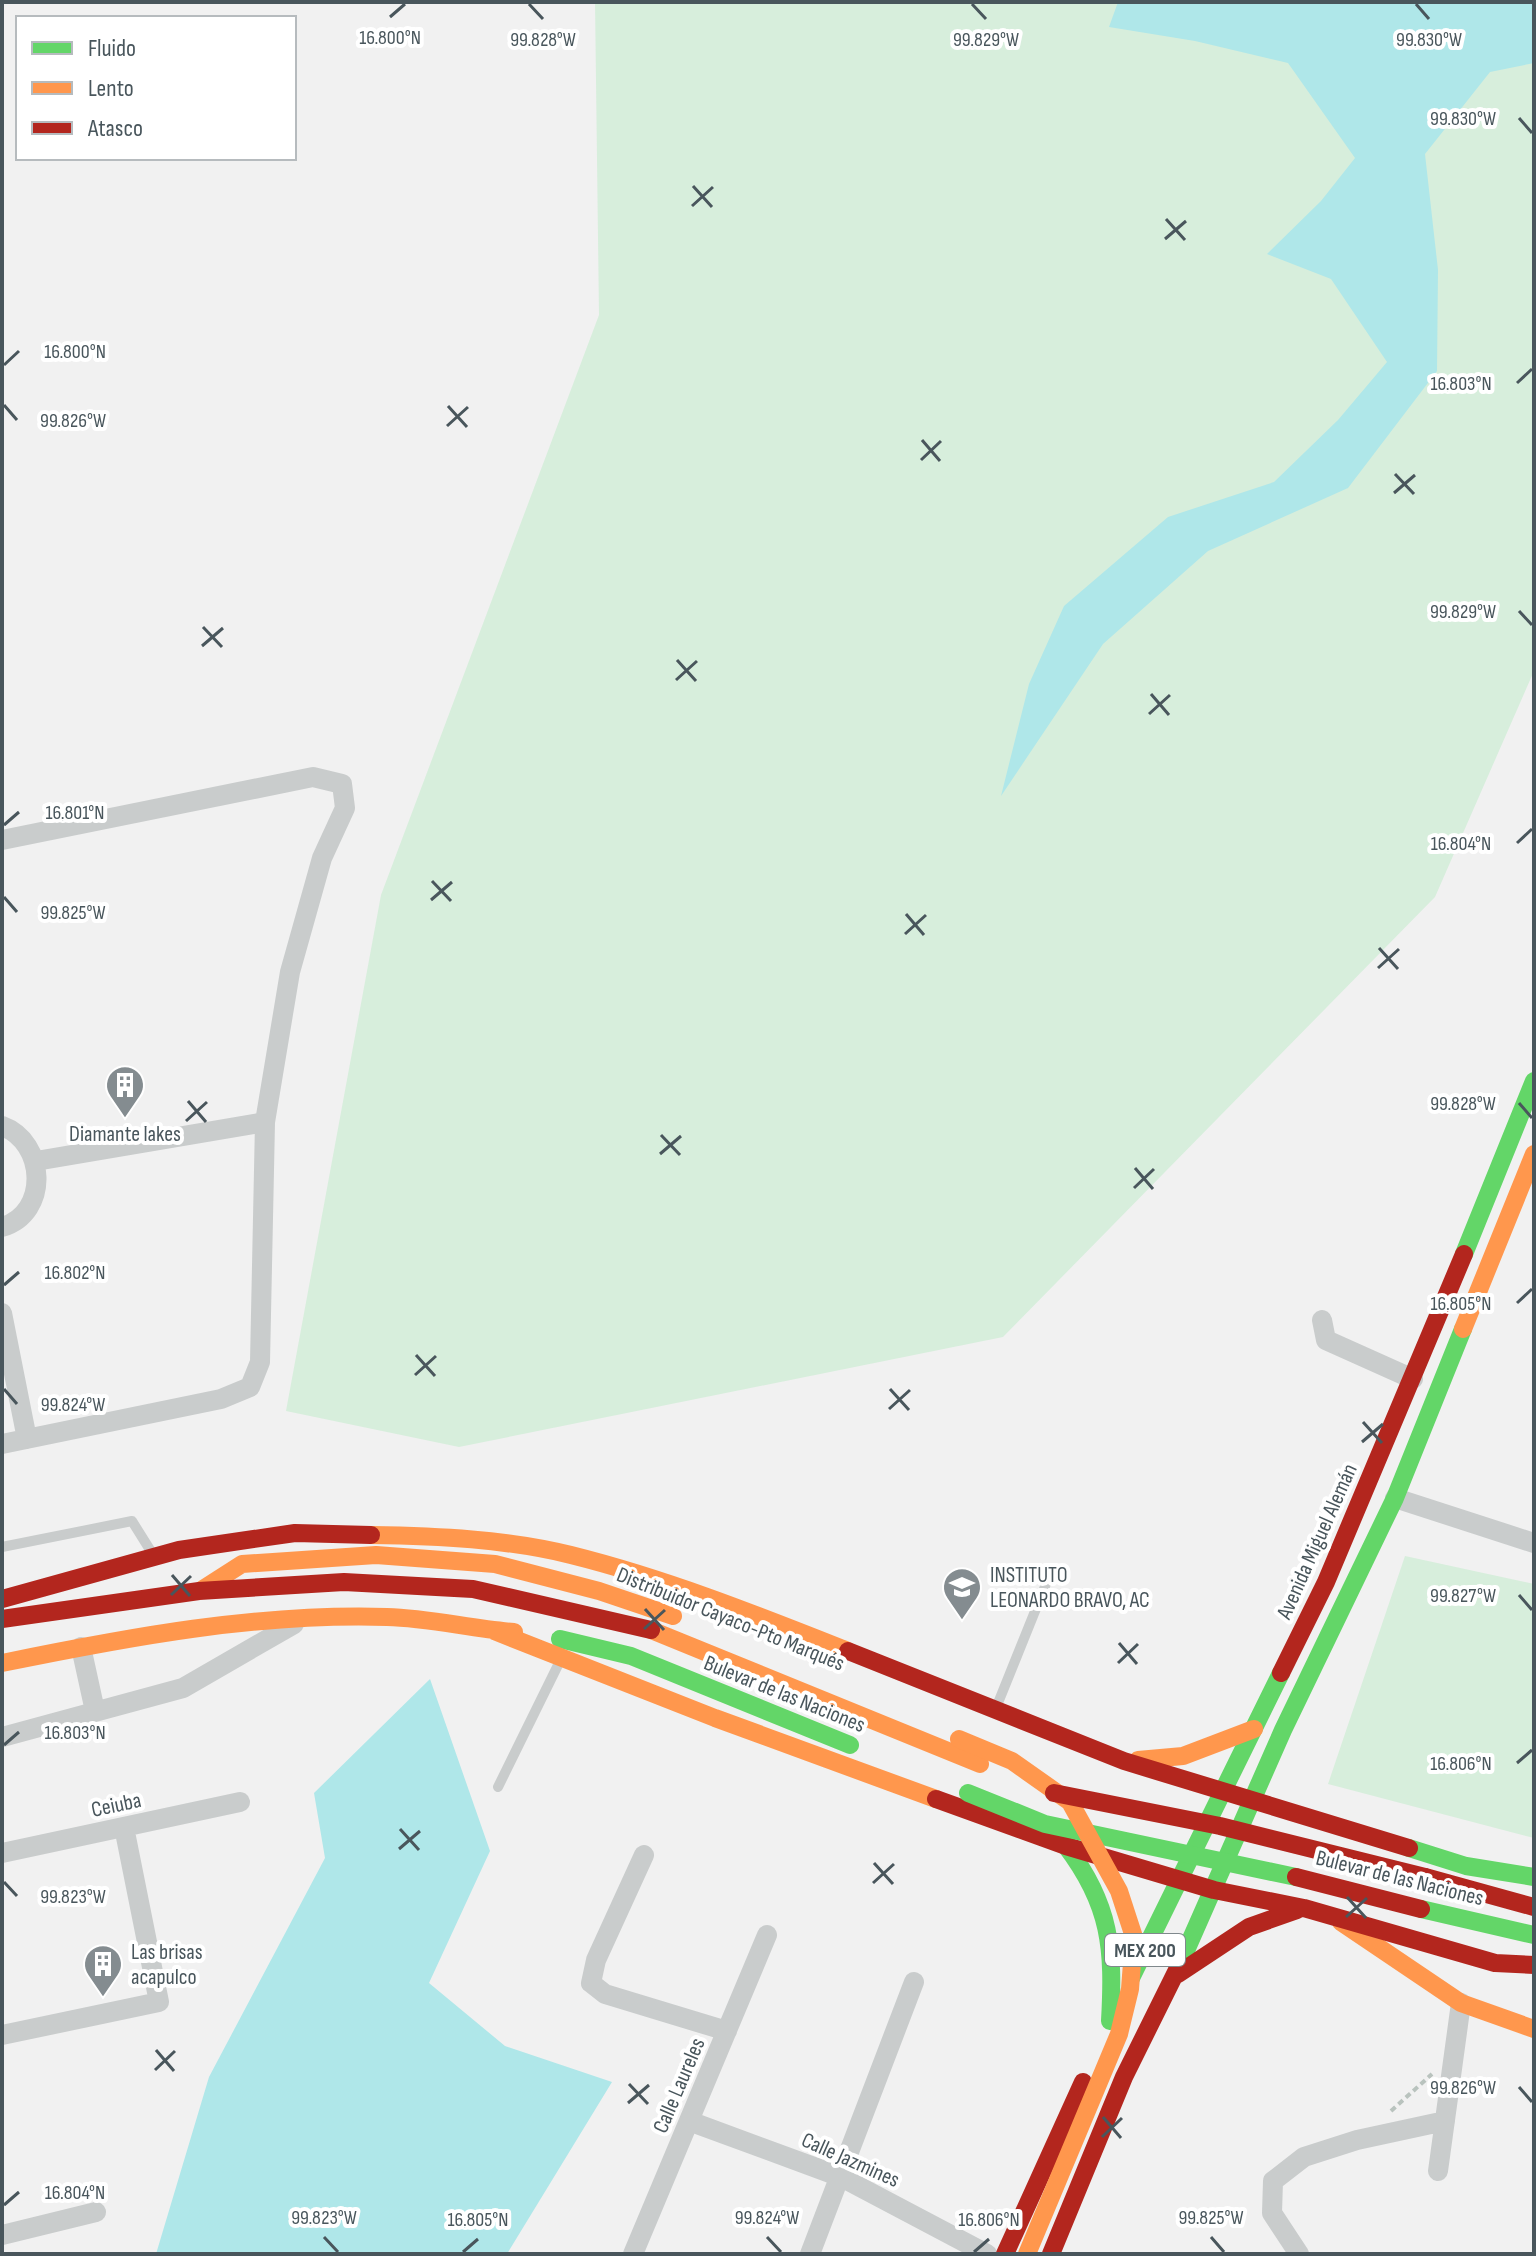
<svg xmlns="http://www.w3.org/2000/svg" width="1536" height="2256" viewBox="0 0 1536 2256" font-family="'Sofia Sans Condensed',sans-serif">
<rect width="100%" height="100%" fill="#f1f1f1"/>
<path fill="#d7eedc" d="M595,2H1534V671L1435,897L1003,1337L459,1447L286,1411L381,895L599,315Z
M1405,1556L1534,1584V1838L1328,1784Z"/>
<path fill="#afe7e9" d="M1118,2H1534V63L1490,72L1425,154L1438,270L1437,371L1348,488L1208,551L1103,644L1001,796L1029,684L1064,606L1168,517L1274,482L1338,420L1387,362L1331,279L1267,254L1321,201L1355,158L1288,63L1195,41L1109,27Z
M430,1679L490,1851L429,1983L505,2046L612,2082L507,2254H156L209,2077L325,1858L314,1793Z"/>
<g fill="none" stroke-linecap="round" stroke-linejoin="round">
<path stroke="#b9c3be" stroke-width="4" stroke-dasharray="6 4" stroke-linecap="butt" d="M1391,2111L1432,2074"/>
<path stroke="#c9cccc" stroke-width="10" d="M2,1547L132,1521L152,1553
M996,1708L1052,1569
M498,1787L559,1663"/>
<path stroke="#c9cccc" stroke-width="20" d="M2,840L313,777L342,784L345,808L322,858L290,972L265,1122L260,1362L250,1387L221,1399L2,1444
M2,1126C46,1142 50,1213 2,1227
M36,1161L265,1122
M2,1313L27,1439
M1322,1320L1326,1340L1413,1379
M1395,1498L1534,1543
M81,1647L95,1711
M2,1737L183,1688L294,1624
M2,1853L240,1802
M644,1855L596,1960L591,1983L605,1994L727,2031
M2,2035L159,2002L124,1827
M689,2121L841,2177L987,2254
M1438,2171L1461,2003
M2,2235L96,2212
M633,2254L767,1935
M810,2254L914,1982
M1299,2254L1272,2213L1273,2181L1304,2157L1357,2140L1445,2121"/>
<path stroke="#63d668" stroke-width="18" d="M1464,1254L1534,1081
M560,1639L631,1656L850,1745
M1066,1846C1111,1905 1114,1949 1110,2021
M1409,1848L1466,1866L1534,1877
M1421,1909L1534,1935
M1180,1964L1283,1730L1395,1498L1463,1329
M1131,1978L1281,1673"/>
<path stroke="#ff974d" stroke-width="18" d="M1463,1329L1534,1154
M371,1535C437,1536 507,1539 571,1555C667,1579 757,1615 848,1651
M203,1589L242,1564L376,1555L495,1564L599,1591L673,1616
M651,1630L980,1764
M494,1631L715,1718L936,1799
M2,1663C129,1637 257,1613 387,1617C430,1618 472,1629 514,1632
M1138,1760L1183,1756L1254,1729
M1341,1922L1461,2003L1534,2029"/>
<path stroke="#b3261e" stroke-width="18" d="M2,1599L179,1550L295,1533L371,1535
M2,1619L199,1591L344,1582L473,1589L651,1630
M848,1651L1124,1761L1409,1848
M1281,1673L1326,1582L1464,1254
M936,1799L1066,1846L1214,1890L1304,1908L1495,1963L1534,1965
M1425,1877L1534,1907
M1178,1974L1249,1927L1297,1910
M1005,2254L1083,2082
M1051,2254L1124,2077L1180,1964"/>
<path stroke="#63d668" stroke-width="18" d="M968,1793L1045,1824L1296,1877"/>
<path stroke="#ff974d" stroke-width="18" d="M959,1739L1012,1761L1070,1802L1119,1891L1134,1937L1130,1989L1119,2034L1027,2254"/>
<path stroke="#b3261e" stroke-width="18" d="M1054,1793L1220,1826L1425,1877
M1296,1877L1421,1909"/>
</g>
<path fill="none" stroke="#49565c" stroke-width="3" d="M529,4L543,19M972,4L986,19M1416,4L1429,19M390,17L405,4M1519,118L1532,133M693,186L712,207M692,206L713,187M1166,219L1185,240M1165,239L1186,221M4,365L19,351M1517,383L1532,369M4,405L17,420M448,406L467,427M447,426L468,407M922,440L940,461M921,460L941,441M1395,474L1414,494M1394,493L1415,475M1519,611L1532,625M203,627L222,647M202,646L223,628M677,660L696,681M676,680L697,661M1151,694L1169,715M1149,714L1170,695M4,825L19,812M1517,843L1532,829M432,881L451,901M4,897L17,912M431,900L452,882M906,914L924,935M905,934L926,915M1379,948L1398,969M1378,968L1399,949M188,1101L206,1122M1519,1103L1532,1118M186,1121L207,1102M661,1135L680,1155M660,1154L681,1136M1135,1168L1153,1189M1134,1188L1154,1169M4,1285L19,1272M1517,1303L1532,1289M416,1355L435,1376M415,1375L436,1356M4,1389L17,1404M890,1389L909,1410M889,1409L910,1390M1363,1422L1382,1443M1362,1442L1383,1424M172,1575L190,1596M171,1595L191,1576M1519,1595L1532,1610M645,1609L664,1630M644,1629L665,1610M1119,1643L1137,1664M1118,1663L1138,1644M4,1745L19,1732M1517,1763L1532,1750M400,1829L419,1850M399,1849L420,1831M874,1863L893,1884M4,1882L17,1896M873,1883L894,1864M1347,1897L1366,1918M1346,1917L1367,1898M156,2050L174,2071M155,2070L175,2051M629,2084L648,2104M1519,2087L1532,2102M628,2103L649,2085M1103,2117L1121,2138M1102,2137L1122,2118M4,2205L19,2192M324,2237L338,2252M767,2237L781,2252M1211,2237L1224,2252M463,2252L478,2239M974,2252L989,2239"/>
<defs>
<symbol id="building-pin" viewBox="-11 -11 22 30"><path d="M0 17L-7.5 6A9.5 9.5 0 1 1 7.5 6Z" fill="#848c90" stroke="#fff"/><path d="M-4-6H4V6H1V3H-1V6H-4ZM-2.5-4.3h1.7v1.8h-1.7ZM.8-4.3h1.7v1.8H.8ZM-2.5-1h1.7V.8h-1.7ZM.8-1h1.7V.8H.8Z" fill="#fff"/></symbol>
<symbol id="school-pin" viewBox="-11 -11 22 30"><path d="M0 17L-7.5 6A9.5 9.5 0 1 1 7.5 6Z" fill="#848c90" stroke="#fff"/><path d="M0-5L7-2L0 1L-7-2ZM-4 1L0 2.5L4 1V4Q0 6-4 4Z" fill="#fff"/></symbol>
</defs>
<g fill-rule="evenodd">
<use href="#building-pin" x="103" y="1063" width="44" height="60"/>
<use href="#school-pin" x="940" y="1565" width="44" height="60"/>
<use href="#building-pin" x="81" y="1942" width="44" height="60"/>
</g>
<g text-anchor="middle" stroke-width="8" stroke-linejoin="round" paint-order="stroke">
<rect fill="#fff" stroke="#80898d" stroke-width="2" x="1105" y="1934" width="80" height="32" rx="6"/>
<g font-size="20" font-weight="bold" fill="#49565c">
<text x="1145" y="1957">MEX 200</text>
</g>
<g font-size="22" fill="#49565c" stroke="#fff" text-anchor="start">
<text x="125" y="1141" text-anchor="middle">Diamante lakes</text>
<text x="990" y="1582">INSTITUTO<tspan x="990" dy="25">LEONARDO BRAVO, AC</tspan></text>
<text x="131" y="1959">Las brisas<tspan x="131" dy="25">acapulco</tspan></text>
</g>
<g font-size="22" fill="#49565c" stroke="#fff">
<text transform="translate(1316 1541) rotate(-66)" y="8">Avenida Miguel Alemán</text>
<text transform="translate(731 1618) rotate(22)" y="8">Distribuidor Cayaco-Pto Marqués</text>
<text transform="translate(785 1693) rotate(22)" y="8">Bulevar de las Naciones</text>
<text transform="translate(116 1804) rotate(-12)" y="8">Ceiuba</text>
<text transform="translate(1400 1877) rotate(14)" y="8">Bulevar de las Naciones</text>
<text transform="translate(678 2085) rotate(-67)" y="8">Calle Laureles</text>
<text transform="translate(851 2159) rotate(24)" y="8">Calle Jazmines</text>
</g>
</g>
<g font-size="20" text-anchor="middle" fill="#49565c" stroke="#fff" stroke-width="8" stroke-linejoin="round" paint-order="stroke">
<text x="390" y="44">16.800°N</text>
<text x="543" y="46">99.828°W</text>
<text x="986" y="46">99.829°W</text>
<text x="1429" y="46">99.830°W</text>
<text x="1463" y="125">99.830°W</text>
<text x="75" y="358">16.800°N</text>
<text x="1461" y="390">16.803°N</text>
<text x="73" y="427">99.826°W</text>
<text x="1463" y="618">99.829°W</text>
<text x="75" y="819">16.801°N</text>
<text x="1461" y="850">16.804°N</text>
<text x="73" y="919">99.825°W</text>
<text x="1463" y="1110">99.828°W</text>
<text x="75" y="1279">16.802°N</text>
<text x="1461" y="1310">16.805°N</text>
<text x="73" y="1411">99.824°W</text>
<text x="1463" y="1602">99.827°W</text>
<text x="75" y="1739">16.803°N</text>
<text x="1461" y="1770">16.806°N</text>
<text x="73" y="1903">99.823°W</text>
<text x="1463" y="2094">99.826°W</text>
<text x="75" y="2199">16.804°N</text>
<text x="324" y="2224">99.823°W</text>
<text x="767" y="2224">99.824°W</text>
<text x="1211" y="2224">99.825°W</text>
<text x="478" y="2226">16.805°N</text>
<text x="989" y="2226">16.806°N</text>
</g>
<rect width="1536" height="2256" fill="none" stroke="#49565c" stroke-width="8"/>
<rect x="16" y="16" width="280" height="144" fill="#ffffff" stroke="#b6bbbe" stroke-width="2"/>
<rect x="32" y="42" width="40" height="12" fill="#63d668" stroke="#b6bbbe" stroke-width="2"/>
<text x="88" y="56" font-size="24" fill="#49565c">Fluido</text>
<rect x="32" y="82" width="40" height="12" fill="#ff974d" stroke="#b6bbbe" stroke-width="2"/>
<text x="88" y="96" font-size="24" fill="#49565c">Lento</text>
<rect x="32" y="122" width="40" height="12" fill="#b3261e" stroke="#b6bbbe" stroke-width="2"/>
<text x="88" y="136" font-size="24" fill="#49565c">Atasco</text>
</svg>
